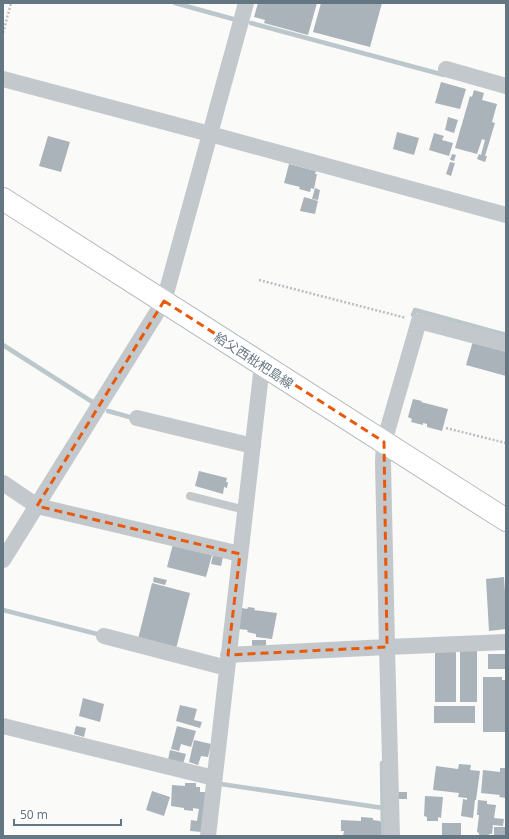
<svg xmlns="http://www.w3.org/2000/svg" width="509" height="839" viewBox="0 0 509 839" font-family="'Noto Sans','Noto Sans JP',sans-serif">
<rect width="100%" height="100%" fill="#fafaf8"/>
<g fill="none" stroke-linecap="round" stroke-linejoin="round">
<path stroke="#bbc7cb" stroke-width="4.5" d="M175,3L233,19
M251,23L444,75
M413,315L415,310L506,335
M3,345L94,403
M108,411L133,418
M3,610L101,635
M382,763L383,836
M221,784L383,808"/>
</g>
<path fill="#aab3b9" d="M258,3H317L308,35L264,23L265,20L254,17Z
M321,3H382L370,47L313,32Z
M441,82L466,89L460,109L435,103Z
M474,90L484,93L482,100L497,104L492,122L495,123L485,156H487L485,162L477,159L479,154L481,155L485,140L482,139L477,154L455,148L470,96L472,97Z
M448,117L458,120L454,133L445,130Z
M397,132L419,138L414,155L393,149Z
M434,133L444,136L442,140L453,143L449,156L429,150Z
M48,136L70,142L61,172L39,166Z
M452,154L456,155L454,161L450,160Z
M450,162L455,163L451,176L446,174Z
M289,164L316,171L315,174H317L314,189L311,188L310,192L299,189L300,187L284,183Z
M315,188L320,190L318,200L312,199Z
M304,197L318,201L315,214L300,211Z
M473,341L506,351V376L466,365Z
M413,399L422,401L421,402L448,409L442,431L427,427V424L423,423V425L411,422L412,419L408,417Z
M199,471L227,478L226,482H228L227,488L224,487L223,494L195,486Z
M173,544L212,555L206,577L167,567Z
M213,555L223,557L221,566L211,564Z
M154,577L167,580L165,585L153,582Z
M504,577L506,608V629L489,631L486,579Z
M152,583L190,593L176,649L138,639Z
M248,607L255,608L254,610L277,613L272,639L256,637V634L247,632L248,630L238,629L242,608L247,609Z
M252,640H266V649H252Z
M435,650H456V702H435Z
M460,650H477V702H460Z
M488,654H506V669H488Z
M483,677H502V680H506V732H483Z
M83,698L104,704L100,722L79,716Z
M180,705L197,709L194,720L202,722L200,728L176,721Z
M434,706H475V723H434Z
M76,726L86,728L84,737L74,734Z
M177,726L196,731L191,747L181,744L179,751L171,749Z
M194,740L211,744L208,757L201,756L198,765L189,762Z
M170,750L186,754L183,764L168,760Z
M459,764L471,765L470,770L480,771L476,800H475L473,818L461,816L463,799L467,800V798L458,797L459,793L433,790L436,766L458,769Z
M500,768H506V798L499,797L500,795L481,793L483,770L500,772Z
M185,783H196V787H200V792H206L202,832L190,831L191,820L197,821L199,809L193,808V811L184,810V808L171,806L172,785L185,786Z
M152,791L170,797L164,816L146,810Z
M396,792H407V799H395Z
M425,796L443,797L441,818L438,817V821H427V817L424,816Z
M478,800L487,801V804L496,805L494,818L504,819L503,826L493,825L492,834H489V836H479V833L477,832L479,815H477Z
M361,817L373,818V820L380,821V822H381V836H343L344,831H341V820L361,821Z
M442,823H461V836H442Z
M494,827H506V836H494Z"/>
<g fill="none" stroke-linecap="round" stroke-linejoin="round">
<defs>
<path id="secondary" d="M3,199L506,520"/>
</defs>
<use href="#secondary" stroke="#b3babf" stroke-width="24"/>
<path stroke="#bbbfc2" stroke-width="2.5" stroke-dasharray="2 2" stroke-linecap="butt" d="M3,33L11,3
M259,280L406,318
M446,428L506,443"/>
<path stroke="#c3c8cc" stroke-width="8" d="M190,496L245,510"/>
<path stroke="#c3c8cc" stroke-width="16" d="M446,69L506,86
M3,79L210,134L506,215
M506,344L419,321L384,442L383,462L387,647L506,642
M137,418L253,446
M3,483L37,506L240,554
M3,560L164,301L246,3
M104,636L227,668
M228,655L387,647L392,836
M3,726L214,778
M208,836L262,365"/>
<use href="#secondary" stroke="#fff" stroke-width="22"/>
</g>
<path fill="none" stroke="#e8590c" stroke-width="3" stroke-dasharray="8 5" stroke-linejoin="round" d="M164,301L384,442L387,647L228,655L240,554L37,506Z"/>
<g text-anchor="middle" stroke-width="4" stroke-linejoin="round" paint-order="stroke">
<g font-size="13" fill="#657683" stroke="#fff">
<text transform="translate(254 360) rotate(33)" y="5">給父西枇杷島線</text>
</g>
</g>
<rect width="509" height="839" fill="none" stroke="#657683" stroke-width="8"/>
<path d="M14 819v6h107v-6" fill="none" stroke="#657683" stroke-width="2"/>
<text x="20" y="819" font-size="12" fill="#657683" stroke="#ffffff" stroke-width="3" paint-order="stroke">50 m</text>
</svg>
